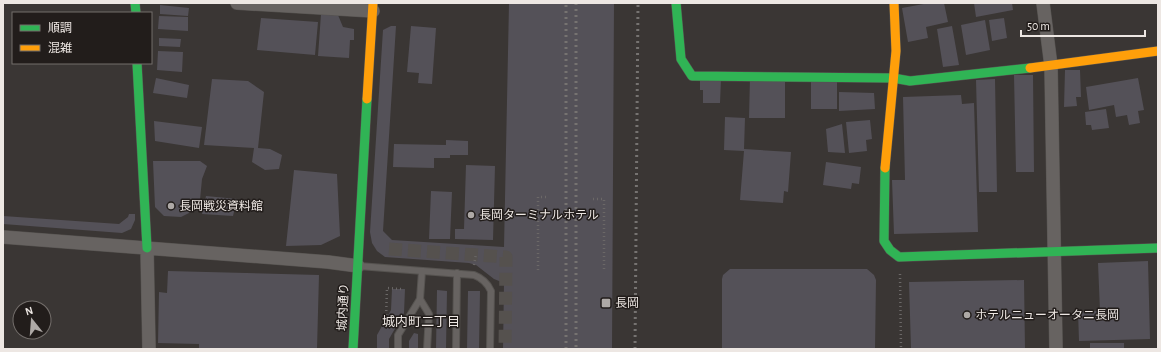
<svg xmlns="http://www.w3.org/2000/svg" width="1161" height="352" viewBox="0 0 1161 352" font-family="'Alegreya Sans','Noto Sans JP',sans-serif">
<rect width="100%" height="100%" fill="#3a3634"/>
<path fill="#545158" d="M509,3H614L612,349H503L504,283L494,279L476,265L469,263L385,257L377,251L372,243L370,232L383,30L391,26H396L383,231L392,240L504,247Z
M929,3H944L948,22L926,27L928,38L908,42L902,8Z
M974,3H1012L1013,10L976,17Z
M160,5L189,8L188,16L160,14Z
M321,14L338,15L343,27L354,29V40H350L349,58L318,56Z
M159,16L188,17V31L158,29Z
M261,18L318,22L315,55L257,50Z
M1004,18L1007,38L992,41L989,20Z
M985,20L990,50L966,55L961,25Z
M411,26L436,28L432,84L418,83L419,73L407,72Z
M952,26L959,65L943,67L937,29Z
M159,38L181,39L180,47L159,46Z
M158,51L183,52L182,72L157,70Z
M1065,70H1080L1081,97H1076L1077,106L1064,107Z
M1014,75H1033L1034,172H1016Z
M750,77L785,78V118H749Z
M156,78L189,85L187,98L153,93Z
M700,78L721,79L720,103H703V90H700Z
M1138,78L1144,110L1138,111L1140,123L1129,125L1127,115L1116,117L1114,105L1089,110L1086,87Z
M212,79L248,81L264,92L258,148L270,149L282,155L279,169L265,170L252,162L254,148L204,145Z
M811,79H837V109H811Z
M995,79L997,192H979L976,80Z
M839,92L874,93L875,109L839,111Z
M961,95L962,104L974,103L978,232L894,234L892,180H905L903,97Z
M1106,109L1109,128L1092,130L1091,125H1086L1085,112Z
M725,117L745,118L744,149L791,152L788,192L784,191L783,203L740,200L744,151L724,150Z
M870,120L872,139L866,140L867,151L849,153L846,122Z
M154,121L202,127L199,148L155,141Z
M842,124L845,153L828,152L826,129Z
M446,140L468,141V155H450V158H434V168L393,167L394,144L446,145Z
M153,161H200L207,166L202,179L200,200L189,213L181,217L164,216L155,207Z
M826,162L861,167L859,184L852,183L851,189L823,185Z
M466,165L495,166L493,240L455,239V229H464Z
M294,170L337,174L340,236L321,245L286,246Z
M431,191L452,192L450,239H429Z
M206,196L237,199L233,216L202,214Z
M129,214H135V220L131,229L122,233L3,224V216L119,224L128,217Z
M1148,261L1150,339L1079,341L1078,311H1100L1098,263Z
M730,269H867L874,275L876,280L875,349H722V279L723,275Z
M168,271L319,275L317,349H199V344L158,343L159,292L167,293Z
M1024,280L1025,349H911L909,282Z
M392,289H405L404,313L389,339V349H377V335L391,310Z
M437,290L447,291L446,349H436Z
M468,291H480L479,349H467Z
M414,333L418,334V349H409V341Z
M1090,343H1124V349H1090Z"/>
<g fill="none" stroke-linecap="round" stroke-linejoin="round">
<path stroke="#55514e" stroke-width="13" stroke-dasharray="13 6" stroke-linecap="butt" d="M389,249L506,257L505,349"/>
<defs>
<path id="lane" d="M359,266L474,275C482,278 487,282 491,291L490,349
M420,299L429,314L427,349
M398,349V335L420,299L422,271
M456,349L457,273"/>
<path id="street" d="M237,3L373,11
M1043,3L1051,66L1056,349
M3,237L328,262L358,266
M147,248L149,349"/>
<path id="fast" d="M135,3L136,13
M676,3L681,59L692,76L893,78L910,81L1030,68
M137,63L147,248
M885,168L884,241L890,250L899,257L1158,248
M353,349L367,99"/>
<path id="slow" d="M1030,68L1158,51
M367,99L373,3
M885,168L896,51L894,3"/>
</defs>
<use href="#lane" stroke="#565350" stroke-width="8"/>
<use href="#street" stroke="#565350" stroke-width="14"/>
<use href="#fast" stroke="#565350" stroke-width="10"/>
<use href="#slow" stroke="#565350" stroke-width="10"/>
<path stroke="#6b6867" stroke-width="2.5" stroke-dasharray="1 3" stroke-linecap="butt" d="M593,199H604V269
M474,265L476,254
M538,270V197H547
M900,274L901,349
M386,319L387,288L401,289"/>
<use href="#lane" stroke="#676361" stroke-width="6"/>
<use href="#street" stroke="#676361" stroke-width="13"/>
<use href="#fast" stroke="#30b455" stroke-width="9"/>
<use href="#slow" stroke="#ff9f0a" stroke-width="9"/>
<path stroke="#767371" stroke-width="3" stroke-dasharray="2 4" stroke-linecap="butt" d="M576,3V349
M566,349V3
M635,349L638,3"/>
</g>
<g fill="#aea9a6" stroke="#221d1b" stroke-width="1.5">
<circle cx="171" cy="206" r="4"/>
<circle cx="471" cy="215" r="4"/>
<rect x="601" y="298" width="10" height="10" rx="2"/>
<circle cx="967" cy="315" r="4"/>
</g>
<g text-anchor="middle" stroke-width="3" stroke-linejoin="round" paint-order="stroke">
<g font-size="12" fill="#ede7e3" stroke="#221d1b" text-anchor="start">
<text x="179" y="210">長岡戦災資料館</text>
<text x="479" y="219">長岡ターミナルホテル</text>
<text x="615" y="307">長岡</text>
<text x="975" y="319">ホテルニューオータニ長岡</text>
</g>
<g font-size="12" fill="#ede7e3" stroke="#221d1b">
<text transform="translate(343 307) rotate(-87)" y="4">城内通り</text>
</g>
<g font-size="13" fill="#ede7e3" stroke="#221d1b">
<text x="421" y="326">城内町二丁目</text>
</g>
</g>
<rect width="1161" height="352" fill="none" stroke="#ede7e3" stroke-width="8"/>
<rect x="12" y="12" width="140" height="52" fill="#221d1b" stroke="#736e6b"/>
<rect x="20" y="25" width="20" height="6" fill="#30b455" stroke="#736e6b"/>
<text x="48" y="32" font-size="12" fill="#ede7e3">順調</text>
<rect x="20" y="45" width="20" height="6" fill="#ff9f0a" stroke="#736e6b"/>
<text x="48" y="52" font-size="12" fill="#ede7e3">混雑</text>
<g transform="translate(32 320) rotate(343)"><circle r="19" fill="#221d1b" stroke="#736e6b"/>
<path d="M0-3L7 15L0 10L-7 15Z" fill="#aea9a6"/>
<text y="-6" font-size="11" font-weight="bold" text-anchor="middle" fill="#ede7e3">N</text>
</g>
<path d="M1021 30v6h124v-6" fill="none" stroke="#ede7e3" stroke-width="2"/>
<text x="1027" y="30" font-size="12" fill="#ede7e3" stroke="#221d1b" stroke-width="3" paint-order="stroke">50 m</text>
</svg>
